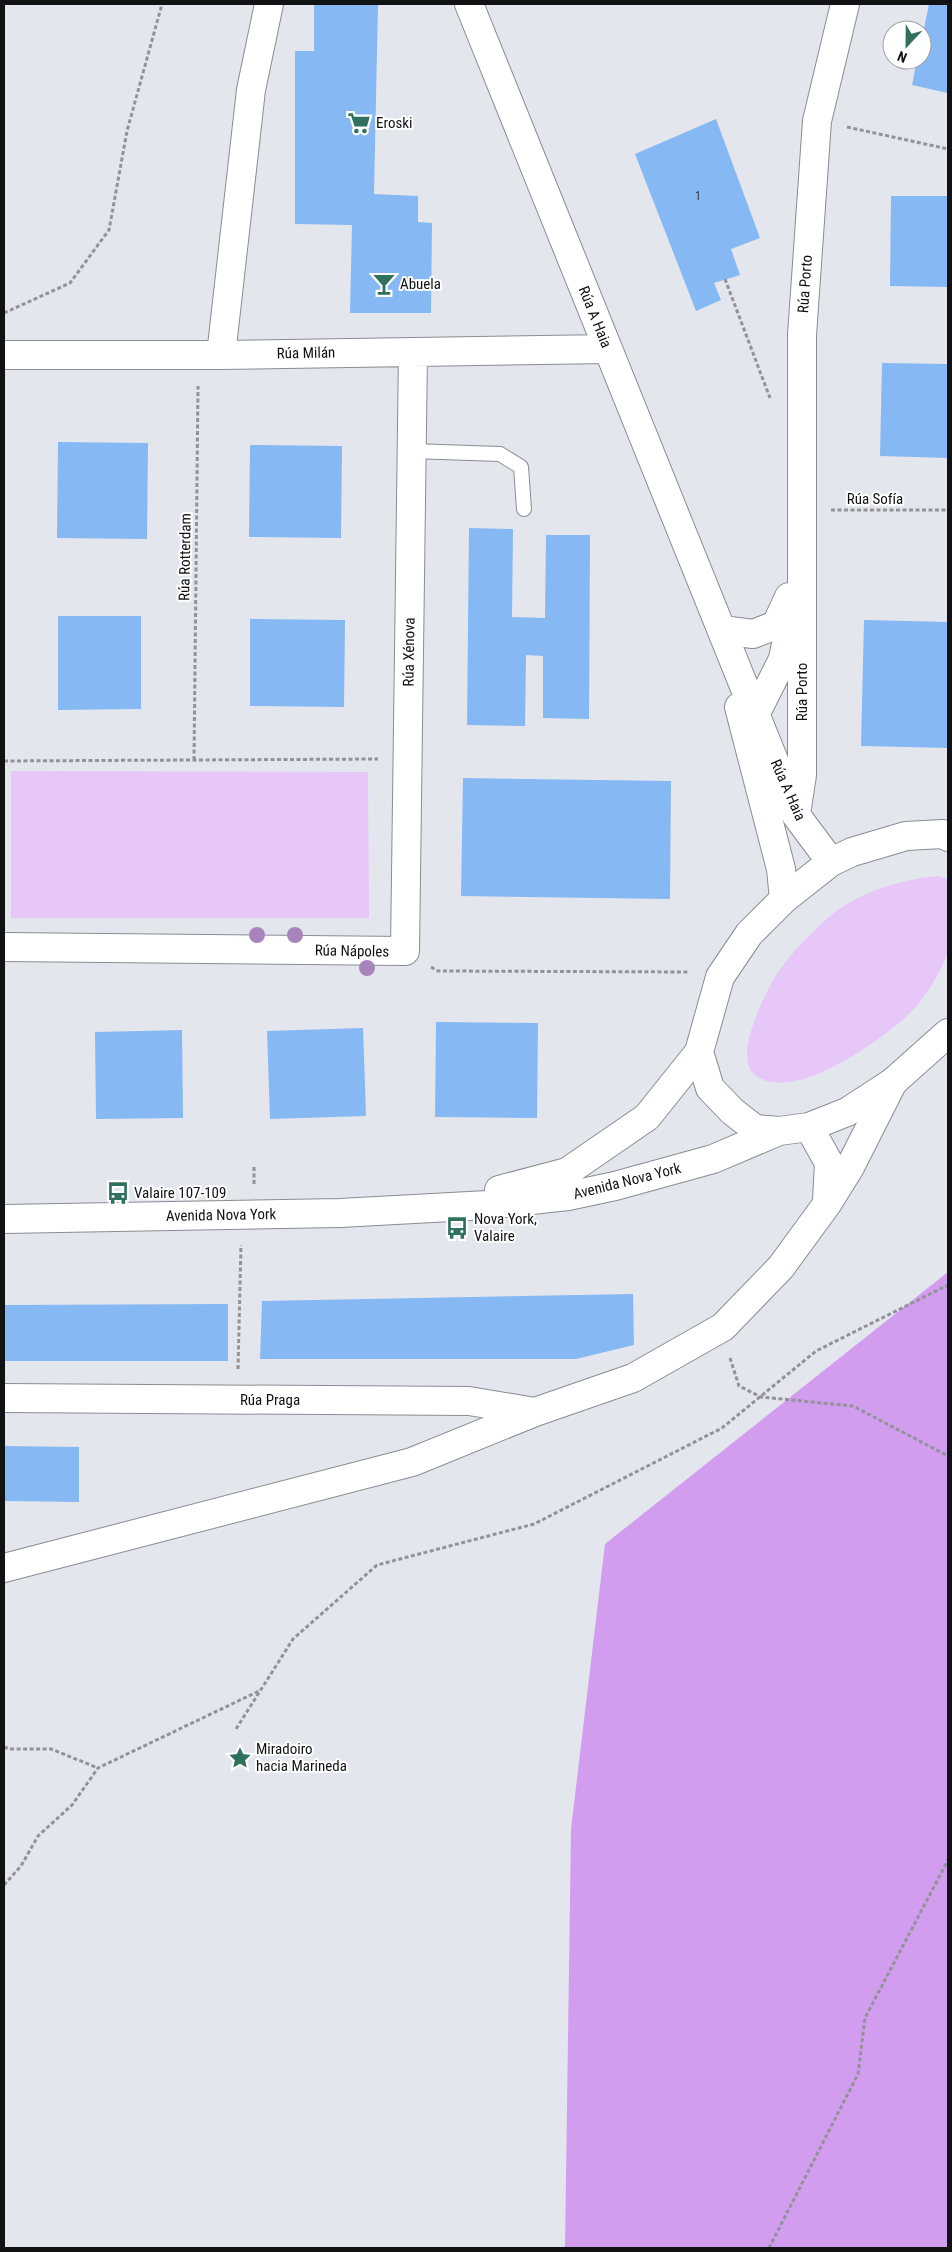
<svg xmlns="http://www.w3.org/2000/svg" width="952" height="2252" viewBox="0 0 952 2252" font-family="'Roboto Condensed',sans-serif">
<rect width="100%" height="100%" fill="#e4e6ee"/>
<path fill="#e6c7f7" d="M11,771L368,772L369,918H11Z
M937,876L948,879C948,893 951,945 947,955C939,974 926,997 911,1012C884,1039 789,1108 753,1073C734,1054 766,991 778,972C794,950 814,929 835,912C863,891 904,879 937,876Z"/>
<path fill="#d29def" d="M948,1272V2248H563L565,2246L571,1829L605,1544Z"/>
<path fill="#86b8f3" d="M314,4H378L374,194L418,196V222L432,223L431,313H350L352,225L295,224V51H314Z
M929,4H948V93L912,85L917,60H922V38Z
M716,119L760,238L731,249L740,275L714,283L721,300L696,311L635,154Z
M891,196H948V287L890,286Z
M882,363L948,364V458L880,456Z
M58,442L148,443L147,539L57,538Z
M250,445L342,446L341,538L249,537Z
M469,528L513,529L512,617L545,618L546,535H590L589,719L543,718V656L526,655L525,726L467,725Z
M58,616H141V709L58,710Z
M250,619L345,620L344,707L250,706Z
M864,620L948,622V748L861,746Z
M463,778L671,781L670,899L461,896Z
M436,1022L538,1023L537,1118L435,1117Z
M363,1028L366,1116L270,1119L267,1031Z
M182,1030L183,1118L96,1119L95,1032Z
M633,1294L634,1345L576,1359H260L262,1301Z
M228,1304V1361H4V1305Z
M4,1446L79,1447V1502L4,1501Z"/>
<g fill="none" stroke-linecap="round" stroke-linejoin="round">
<defs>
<path id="service" d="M411,451L500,454L521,467L524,509"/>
<path id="minor" d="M469,4L796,815L831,862
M4,355H221L608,349
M221,355L251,90L269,4
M722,630L753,634L776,625L789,597
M739,707L781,869L784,899
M753,723L756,713L783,659L790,624
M796,814L802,775V335L817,121L845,4
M4,947L405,951L413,352
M809,1127L829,1163L827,1200
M4,1398L469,1401L535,1412
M4,1568L412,1462L535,1412L633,1378L723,1327L781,1267L827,1204L850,1167L893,1082"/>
<path id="tertiary" d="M948,837L943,834L906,836L852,852L831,862L784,899L749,934L720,977L699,1052L710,1088L732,1111L755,1129L779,1131L809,1127L847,1112L893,1082L948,1033
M499,1190L567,1172L647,1117L699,1052
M4,1219L340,1213L488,1205L568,1196L615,1186L713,1159L779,1131"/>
</defs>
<use href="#service" stroke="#8a8c93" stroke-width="16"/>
<use href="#minor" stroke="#8a8c93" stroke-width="30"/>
<use href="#tertiary" stroke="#8a8c93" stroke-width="30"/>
<path stroke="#929399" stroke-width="3" stroke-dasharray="4 2.5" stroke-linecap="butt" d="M847,127L948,149
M725,279L770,398
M4,313L70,283L109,230L127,131L162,4
M831,510H948
M194,760L198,386
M4,761L378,759
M431,967L438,971L689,972
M254,1167V1185
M730,1358L739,1386L761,1397L853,1406L948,1456
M238,1369L241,1245
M236,1729L293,1639L377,1565L534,1524L722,1428L816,1351L948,1285
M4,1747L9,1749H51L98,1768
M4,1885L21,1866L38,1836L72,1805L98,1768L259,1691
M769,2248L858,2074L865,2018L948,1860"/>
<use href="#service" stroke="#fff" stroke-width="14"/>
<use href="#minor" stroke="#fff" stroke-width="28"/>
<use href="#tertiary" stroke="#fff" stroke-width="28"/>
</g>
<g fill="#a785bc">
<circle cx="257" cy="935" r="8"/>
<circle cx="295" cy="935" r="8"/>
<circle cx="367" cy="968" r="8"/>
</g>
<defs>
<symbol id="supermarket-bare" viewBox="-9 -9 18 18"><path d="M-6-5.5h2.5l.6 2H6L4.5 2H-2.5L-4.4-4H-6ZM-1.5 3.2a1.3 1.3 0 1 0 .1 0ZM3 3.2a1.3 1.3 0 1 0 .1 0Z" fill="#2f705f" stroke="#fff" stroke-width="2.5" paint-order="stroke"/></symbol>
<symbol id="bar-bare" viewBox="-9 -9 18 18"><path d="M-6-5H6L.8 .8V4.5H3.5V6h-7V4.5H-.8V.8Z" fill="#2f705f" stroke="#fff" stroke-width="2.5" paint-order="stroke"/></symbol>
<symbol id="bus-bare" viewBox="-9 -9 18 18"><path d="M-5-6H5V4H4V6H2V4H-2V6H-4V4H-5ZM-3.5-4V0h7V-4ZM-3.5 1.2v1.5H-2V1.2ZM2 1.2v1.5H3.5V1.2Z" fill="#2f705f" stroke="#fff" stroke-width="2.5" paint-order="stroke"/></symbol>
<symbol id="sight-bare" viewBox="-9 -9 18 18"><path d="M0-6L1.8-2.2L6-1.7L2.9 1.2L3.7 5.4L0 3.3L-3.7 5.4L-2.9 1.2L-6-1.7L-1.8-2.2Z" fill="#2f705f" stroke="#fff" stroke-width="2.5" paint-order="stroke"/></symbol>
</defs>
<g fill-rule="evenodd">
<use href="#supermarket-bare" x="343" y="107" width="32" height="32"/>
<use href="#bar-bare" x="368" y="268" width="32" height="32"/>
<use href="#bus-bare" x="102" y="1177" width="32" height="32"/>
<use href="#bus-bare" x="441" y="1212" width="32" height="32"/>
<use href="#sight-bare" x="224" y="1742" width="32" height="32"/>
</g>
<g text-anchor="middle" stroke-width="4" stroke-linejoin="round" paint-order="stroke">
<g font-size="12" fill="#2e3c4c">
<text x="698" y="200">1</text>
</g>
<g font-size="15" fill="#111214" stroke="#fff" text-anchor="start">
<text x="376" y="128">Eroski</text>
<text x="400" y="289">Abuela</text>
<text x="134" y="1198">Valaire 107-109</text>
<text x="474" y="1224">Nova York,<tspan x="474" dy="17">Valaire</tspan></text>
<text x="256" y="1754">Miradoiro<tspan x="256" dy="17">hacia Marineda</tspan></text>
</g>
<g font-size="15" fill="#111214" stroke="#fff">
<text transform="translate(805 284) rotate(-86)" y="5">Rúa Porto</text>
<text transform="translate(595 317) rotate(68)" y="5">Rúa A Haia</text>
<text transform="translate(306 353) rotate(-1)" y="5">Rúa Milán</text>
<text x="875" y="504">Rúa Sofía</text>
<text transform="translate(185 557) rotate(-89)" y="5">Rúa Rotterdam</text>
<text transform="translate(409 652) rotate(-89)" y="5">Rúa Xénova</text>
<text transform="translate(802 692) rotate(-90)" y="5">Rúa Porto</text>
<text transform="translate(788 790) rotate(66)" y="5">Rúa A Haia</text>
<text transform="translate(352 951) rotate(1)" y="5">Rúa Nápoles</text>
<text transform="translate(627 1181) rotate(-14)" y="5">Avenida Nova York</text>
<text transform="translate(221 1215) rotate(-1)" y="5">Avenida Nova York</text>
<text x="270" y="1405">Rúa Praga</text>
</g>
</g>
<rect width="952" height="2252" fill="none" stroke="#111214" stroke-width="10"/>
<g transform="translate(907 45) rotate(202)"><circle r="24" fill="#ffffff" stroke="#a0a0a1"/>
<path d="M0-4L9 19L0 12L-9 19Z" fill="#2f705f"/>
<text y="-8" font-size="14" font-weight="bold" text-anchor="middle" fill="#111214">N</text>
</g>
</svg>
